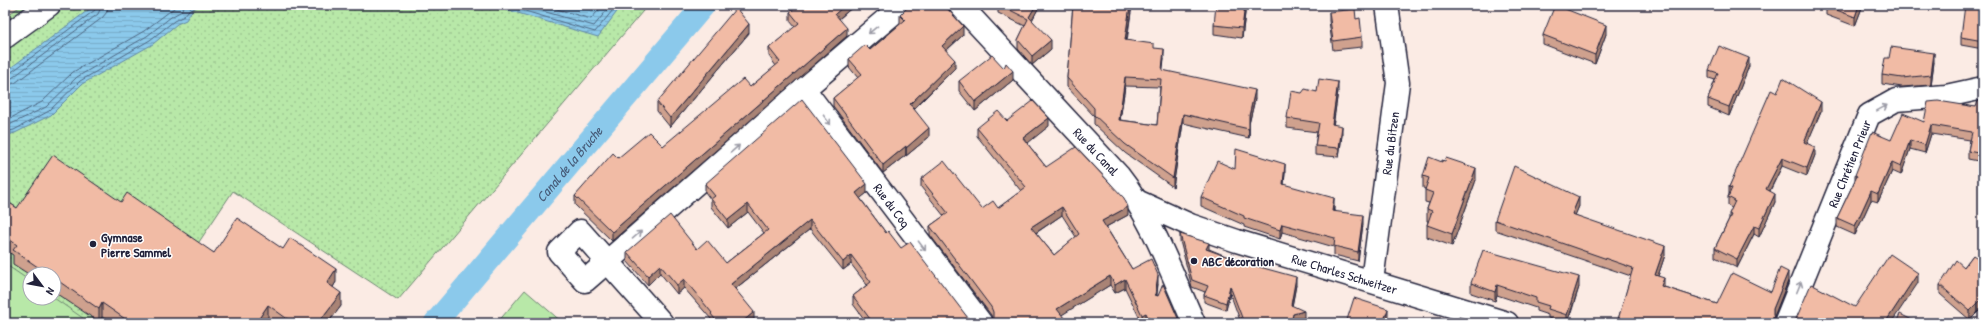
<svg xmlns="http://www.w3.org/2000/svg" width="1988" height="328" viewBox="0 0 1988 328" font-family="'Patrick Hand',sans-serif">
<defs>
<pattern id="grass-dots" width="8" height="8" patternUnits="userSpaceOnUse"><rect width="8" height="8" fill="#b8e8a8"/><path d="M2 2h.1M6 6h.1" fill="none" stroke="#9ec792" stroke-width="1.8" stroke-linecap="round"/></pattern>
<pattern id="water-rules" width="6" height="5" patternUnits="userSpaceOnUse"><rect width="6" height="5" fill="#8bc9eb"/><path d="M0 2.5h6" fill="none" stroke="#78acca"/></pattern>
</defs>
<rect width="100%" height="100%" fill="#fbebe4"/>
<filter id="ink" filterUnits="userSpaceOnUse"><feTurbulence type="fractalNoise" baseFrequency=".025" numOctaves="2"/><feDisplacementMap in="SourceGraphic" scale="8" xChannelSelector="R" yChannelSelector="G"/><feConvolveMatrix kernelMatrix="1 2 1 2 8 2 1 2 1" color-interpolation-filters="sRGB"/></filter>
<g filter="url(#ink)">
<path fill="#f8ddd1" d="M5,5H22L5,17Z"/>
<path fill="url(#grass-dots)" stroke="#6d8572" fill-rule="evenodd" d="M22,5H648L398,300L233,191L195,248L301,323H5V17ZM30,274H54V298H30Z"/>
<path fill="#b8e8a8" stroke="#6d8572" d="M5,264L30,281V298H54L90,323H5Z
M525,290L563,323H497Z"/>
<path fill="url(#water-rules)" stroke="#6186a5" d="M95,5H201L193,9L186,20L177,24L153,44L82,84L51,115L15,133L5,136V72Z
M491,5H622L598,37Z"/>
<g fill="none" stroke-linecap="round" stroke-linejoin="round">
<path stroke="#4c6581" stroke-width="1" d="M505,5L595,32L617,5
M522,5L594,26L611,5
M543,5L591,19L603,5
M5,75L13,71L95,10L97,5
M5,80L12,78L98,14L102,5
M5,86L15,83L102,18L107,12L108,5
M5,121L42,102L73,72L144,31L178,5
M5,127L46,107L77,77L147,36L171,17L180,12L185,5
M5,132L14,130L49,111L80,81L150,40L174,21L184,16L193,5"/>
<path stroke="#8bc9eb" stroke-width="23" id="s1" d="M435,323L704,5"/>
<defs>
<g id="minor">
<path d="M5,37L49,5"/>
<path id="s2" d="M804,89L981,323"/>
<path id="s3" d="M1139,202L1190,225L1237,241L1507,323"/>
<path id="s4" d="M1372,281L1398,83L1387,5"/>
<path d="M662,323L580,231L559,252L585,281L608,261L804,89L903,5"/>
<path id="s5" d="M1785,323L1869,115L1896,100L1946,96L1983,88"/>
</g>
<g id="secondary">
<path id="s6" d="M960,5L1119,176C1153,219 1171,273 1194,323"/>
</g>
</defs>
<use href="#minor" stroke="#22223b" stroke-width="25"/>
<use href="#secondary" stroke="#22223b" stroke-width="25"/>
<use href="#minor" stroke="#fff" stroke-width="22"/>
<use href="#secondary" stroke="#fff" stroke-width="22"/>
</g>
<path fill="#cfa18e" stroke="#22223b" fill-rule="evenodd" d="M799,5H855L839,19L847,36L612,241L575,205V196L618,158L663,146L750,87L776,66L769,56V48L795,27L790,21V12Z
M998,5H1040L1032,20L1051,49L1032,65L1018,49V40L1025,26L998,13Z
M1073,5H1132L1127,41L1154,48L1164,58L1162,70L1255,99L1249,124V138L1183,123L1173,187L1125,153L1094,124V116L1067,87V78ZM1125,86L1160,87L1157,125L1120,120Z
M1246,5L1242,38L1214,34V25Z
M1826,5H1863L1855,26L1826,15Z
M1983,5V49L1961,45V37Z
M1329,12L1356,19L1362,37V47L1333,50L1329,21Z
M900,15L963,35L946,51L955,68L914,109L929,137L906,156V155L883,173L833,106V98L858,78L849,67V59L870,50L900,24Z
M749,33L670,127L657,111V102Z
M1606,34L1595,64L1543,44V35Z
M1934,62L1931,85L1902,87L1882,84V75Z
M1749,66L1729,116L1708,107V99L1715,80L1709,78V70Z
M1013,80L975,111L959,91V81Z
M1338,91L1333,125L1342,135L1339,157L1315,155V146L1317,132L1287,128V118L1302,93Z
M1777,93L1821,111L1807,143L1815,155L1807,176L1782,166L1770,191L1775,202L1759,237L1754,234L1737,268L1715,257V248L1729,219V214L1732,208L1728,206V197L1729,195V187Z
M1983,102V162L1968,159V151L1970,140L1931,134L1925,153L1910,149L1901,175L1892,171L1878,202L1871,200L1855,235L1837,227V218L1855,180V175L1891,140L1924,122L1976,107Z
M1007,121L1049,126L1027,143L1046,167L1128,215L1106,227L1132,269L1158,284L1157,295L1180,323H1147L1146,322L1142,323L1125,288L1115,293L1110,285L1061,315L992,319L991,315L930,235V226L944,216L921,187V179L982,209L998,208L1021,191L977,136V128ZM1062,215L1076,237L1054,255L1036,233Z
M1235,169L1285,173L1284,185L1334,207V211L1363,224L1358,261L1334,255V247L1282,232L1280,239L1244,227V225L1201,206V197Z
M1423,176L1476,180L1452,246L1427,237V225L1428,221H1427V209L1429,203L1425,202V189L1423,188Z
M705,184L867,193L860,198L886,233L973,323H867L853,304V296L867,285L851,264L843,270L810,229L735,289L754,321L752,323H711V319L684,288L677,294L660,273L648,285L627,261V252L697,249L726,263L764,233L748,212L728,228L711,207V200L705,192Z
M5,200L17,208L121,202L214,253L283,249L336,282L333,287L341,306L328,323H275L268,319L265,323H112L102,317L99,322L54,292V274H30V275L13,264V255L5,250Z
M1579,206L1575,215L1665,255L1658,276L1664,287L1717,304L1771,292L1788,281L1774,318L1617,323L1631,276L1495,230V220Z
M1180,234L1209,249L1296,285L1292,306L1304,318L1293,322V323H1241L1230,293L1226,310L1204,302V295L1205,292L1192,287L1180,241Z
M1973,255L1970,320L1940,294V285L1964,267Z
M1471,283L1579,287L1568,323H1563L1548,318V315L1536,311V308L1497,295L1495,301L1471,293Z"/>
<path fill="#a98374" stroke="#22223b" d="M845,5H855L835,22V14Z
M1036,5H1040L1029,26V17Z
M1130,5H1132L1125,49V40Z
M1245,5H1246L1242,38V28Z
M1859,5H1863L1855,26V17Z
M749,24V33L670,127V118Z
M1606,25V34L1595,64V55Z
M963,26V35L942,54V46Z
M847,28V36L612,241V232Z
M1051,40V49L1032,65V56Z
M1164,49V58L1162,79V70Z
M1934,53V62L1931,85V75Z
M1749,58V66L1729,116V107Z
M955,60V68L910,112V104Z
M1013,71V80L975,111V102Z
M1125,77V86L1119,128V120Z
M1338,82V91L1332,134V124Z
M1255,90V99L1249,124V138V116Z
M1821,102V111L1804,151V142Z
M1183,114V123L1173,187V178Z
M1049,118V126L1023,147V138Z
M1931,125V134L1925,153V145Z
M1342,126V135L1339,157V148Z
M929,128V137L906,156V148Z
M1910,140V149L1901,175V166Z
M906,146V155L883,173V165Z
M1815,147V155L1807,176V168Z
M1782,158V166L1766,198V189Z
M1892,162V171L1878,202V194Z
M1285,164V173L1283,193V184Z
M1476,168V180L1452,246V234Z
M867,184V193L856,202V193Z
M1871,191V200L1855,235V226Z
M1775,194V202L1759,237V228Z
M1579,197V206L1572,223V214Z
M1334,198V207L1332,219V211Z
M748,204V212L728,228V220Z
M1062,207V215L1031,236V227Z
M1128,207V215L1102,229V221Z
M1363,215V224L1358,261V252Z
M810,220V229L731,292V284Z
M1282,224V232L1280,239V230Z
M1754,226V234L1737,268V259Z
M1209,243V250L1206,249Z
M1665,246V255L1655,285V275Z
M851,255V264L843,270V262Z
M660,265V273L648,285V276Z
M336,269V282L327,297V283Z
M1788,272V281L1773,319V309Z
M1918,273V283L1891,323H1885Z
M1158,275V284L1155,303V295Z
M1110,276V285L1057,318V309Z
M1296,277V285L1291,312V305Z
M1579,277V287L1567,323V315Z
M1664,278V287L1661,286Z
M684,279V288L677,294V285Z
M1125,279V288L1115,293V285Z
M1497,285V295L1495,301V292Z
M1230,286V293L1226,310V303Z
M341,293V306L328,323H318Z
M1983,298V307L1970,320V311Z
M102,303V317L99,322V309Z
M268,305V319L265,323H256Z
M1388,309V316L1385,323H1383Z
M1304,311V318L1293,322V323H1291L1293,314Z
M754,312V321L752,323H741Z
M1146,313V322L1142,323V315Z"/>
<path fill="#f1bba5" stroke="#22223b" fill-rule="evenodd" d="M799,5H845L835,14L847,28L612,232L575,196L613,153L618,158L649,132L663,146L743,79L750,87L780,62L769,48L799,23L790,12Z
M910,5H944L963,26L942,46L955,60L910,104L929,128L906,148V146L883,165L833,98L862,74L849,59L865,45L870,50L905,20L900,15Z
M1000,5H1036L1029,17L1051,40L1032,56L1018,40L1028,19Z
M1073,5H1130L1125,40L1154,44V48L1164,49L1162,70L1255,90L1249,116V129L1183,114L1173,178L1125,144L1094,115V108L1067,78ZM1125,77L1161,79L1157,125L1119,120Z
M1216,5H1245L1242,28L1214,25Z
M1555,5L1606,25L1595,55L1543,35Z
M1826,5H1859L1855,17L1826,6Z
M1965,5H1983V41L1961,37Z
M736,8L749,24L670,118L657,102Z
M1355,9L1356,19L1360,18L1362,37L1333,41L1329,12Z
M1719,46L1749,58L1729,107L1708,99L1718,73L1709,70Z
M1891,47L1934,53L1931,75L1902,78L1882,75L1885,58H1889Z
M992,55L1004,68L1006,63L1013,71L975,102L959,81Z
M1783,78L1821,102L1804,142L1815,147L1807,168L1782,158L1766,189L1775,194L1759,228L1754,226L1737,259L1715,248L1731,215L1729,214L1735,201L1728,197L1732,188L1729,187L1771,90L1777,93Z
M1319,79L1338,82L1332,124L1342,126L1339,148L1315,146L1319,123L1287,118L1291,91L1302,93L1305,89L1317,92Z
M802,99L867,184L856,193L886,233L888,231L901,248L910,242L971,322L973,323H873L853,296L871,282L851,255L843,262L810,220L731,284L754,312L741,323H718L711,314L712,313L684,279L677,285L660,265L648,276L627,252L670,215L697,249L707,240L726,263L768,230L748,204L728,220L711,199L715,196L705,184Z
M1033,101L1049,118L1023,138L1046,167L1076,147L1124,198L1128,207L1102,221L1132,269L1151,259L1158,275L1155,295L1158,296L1163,284L1180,323H1151L1146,313L1142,315L1125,279L1115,285L1110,276L1057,309L1068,323H989L993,319V312L991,307L930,226L948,213L921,179L944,161L982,209L993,201L998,208L1026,187L977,128L998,111L1007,121ZM1062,207L1079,234L1054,255L1031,227Z
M1938,101L1976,107L1978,101L1983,102V154L1968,151L1972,132L1931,125L1925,145L1910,140L1901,166L1892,162L1878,194L1871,191L1855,226L1837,218L1857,176L1855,175L1872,132L1891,140L1903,113L1924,122L1928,102Z
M1236,149L1285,164L1283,184L1334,198L1332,211L1363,215L1358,252L1334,246L1335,238L1282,224L1280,230L1244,218V216L1201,197L1217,161L1235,169Z
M53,155L121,202L127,193L214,253L237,218L283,249L290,238L336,269L327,283L341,293L318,323H293L268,305L256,323H131L102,303L99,309L54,278V274H48L13,250L17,245L5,236V200L17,208Z
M1429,157L1442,162V160L1445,161L1446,158L1476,168L1452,234L1427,225L1432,211L1427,209L1433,193L1425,190L1429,178L1423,176Z
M1514,166L1579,197L1572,214L1665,246L1655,275L1664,278L1661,286L1717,304L1732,273L1771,292L1780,268L1788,272L1773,309V315L1775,321L1777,323H1617L1633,268L1495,220Z
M1180,234L1209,243L1206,249L1245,263L1296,277L1291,305L1304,311L1293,314L1291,323H1275V321L1270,323H1244L1230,286L1226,303L1204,295L1208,286L1192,280Z
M1483,250L1579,277L1567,315L1548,309L1549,306L1536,302V298L1497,285L1495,292L1471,283Z
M1890,254L1918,273L1885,323L1878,321V323H1793L1796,319L1811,284L1855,307Z
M1973,255L1983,262V298L1970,311L1940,285L1956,260L1964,267Z
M1354,298L1388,309L1383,323H1346Z
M1900,314L1918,323H1896Z
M1459,317L1480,323H1457Z"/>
<defs><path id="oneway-shaft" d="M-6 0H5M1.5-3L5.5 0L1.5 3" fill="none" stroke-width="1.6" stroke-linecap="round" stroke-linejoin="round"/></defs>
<g stroke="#9c9ca7">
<use href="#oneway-shaft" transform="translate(873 30) rotate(140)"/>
<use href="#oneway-shaft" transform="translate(1882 108) rotate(-29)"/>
<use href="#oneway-shaft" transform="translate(827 120) rotate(53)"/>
<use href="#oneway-shaft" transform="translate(735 149) rotate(-41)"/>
<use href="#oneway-shaft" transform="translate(637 235) rotate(-41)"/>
<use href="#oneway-shaft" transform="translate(922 246) rotate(53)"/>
<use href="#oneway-shaft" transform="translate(1799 287) rotate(-68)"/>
</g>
</g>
<g fill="#22223b" stroke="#fff" stroke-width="1.5">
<circle cx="93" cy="244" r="4"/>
<circle cx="1194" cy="261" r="4"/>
</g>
<g text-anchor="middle" stroke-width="3" stroke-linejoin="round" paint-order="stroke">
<g font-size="13" fill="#22223b" stroke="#fff">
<text dy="5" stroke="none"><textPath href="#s4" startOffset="139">Rue du Bitzen</textPath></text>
<text dy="5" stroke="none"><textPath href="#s6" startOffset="200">Rue du Canal</textPath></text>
<text dy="5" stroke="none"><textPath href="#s5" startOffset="172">Rue Chrétien Prieur</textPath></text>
<text dy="5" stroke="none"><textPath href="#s2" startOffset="146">Rue du Coq</textPath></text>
<text dy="5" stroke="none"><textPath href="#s3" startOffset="218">Rue Charles Schweitzer</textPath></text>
</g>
<g font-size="13" font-weight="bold" fill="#22223b" stroke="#fff" text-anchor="start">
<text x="101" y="242">Gymnase<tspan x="101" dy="15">Pierre Sammel</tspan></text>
<text x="1202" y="266">ABC décoration</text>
</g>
<g font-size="14" font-style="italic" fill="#475c79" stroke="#fff">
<text dy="5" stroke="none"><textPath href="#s1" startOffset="208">Canal de la Bruche</textPath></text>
</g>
</g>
<rect width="1988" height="328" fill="none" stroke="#fff" stroke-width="20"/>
<rect x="10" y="10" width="1968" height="308" fill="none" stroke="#22223b" stroke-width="1.5" filter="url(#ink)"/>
<g transform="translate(42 286) rotate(122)"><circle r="19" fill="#ffffff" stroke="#a7a7b1"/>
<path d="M0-3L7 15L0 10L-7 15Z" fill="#22223b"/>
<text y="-6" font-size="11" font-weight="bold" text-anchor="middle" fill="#22223b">N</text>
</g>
</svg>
